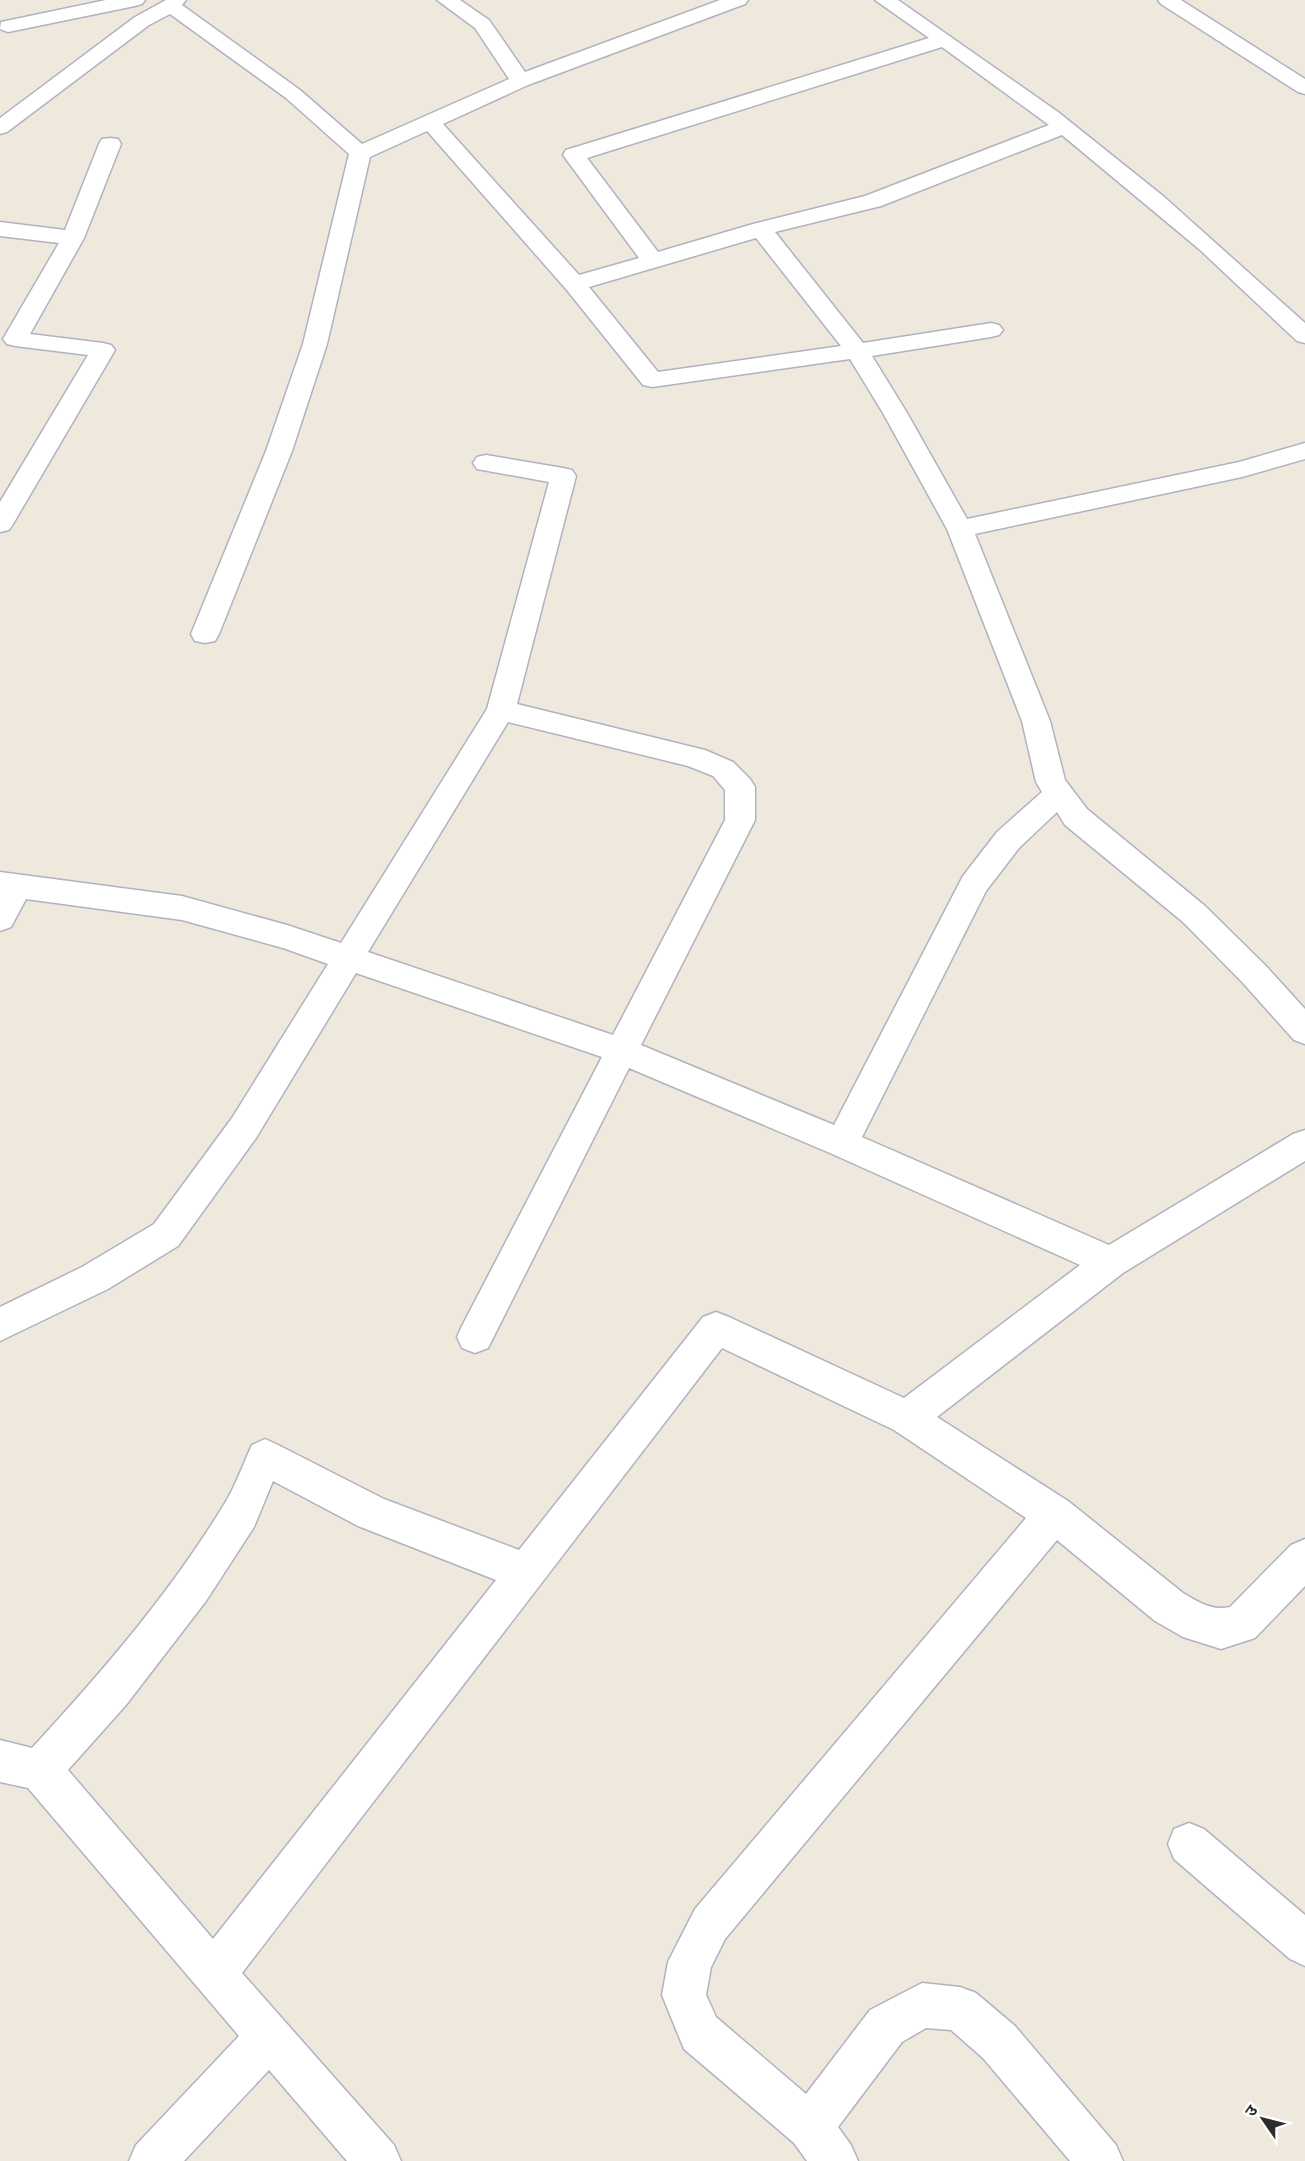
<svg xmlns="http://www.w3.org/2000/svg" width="1305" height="2161" viewBox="0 0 1305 2161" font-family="Manrope,'Noto Sans Devanagari',sans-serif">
<rect width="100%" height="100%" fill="#efe8dd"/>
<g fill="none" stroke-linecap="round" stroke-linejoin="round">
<defs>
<path id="minor" d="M106,0H145L142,4L135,6L8,32L0,29L1,22Z
M166,0H186L182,5L300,90L362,144L509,79L475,28L437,0H460L489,20L525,72L720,0H748L745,4L528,85L443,124L579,275L639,258L563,155L566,150L929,38L875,0H898L1058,112L1163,196L1305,323V343L1297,341L1199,249L1062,135L881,206L775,232L863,343L991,323L999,325L1003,330L999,335L991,337L872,356L907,413L967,519L1239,462L1305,443V459L1242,477L975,534L1050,721L1065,780L1087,809L1205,906L1265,965L1305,1009V1044L1294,1040L1243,983L1183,922L1065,825L1057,812L1019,848L986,891L862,1137L1109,1245L1293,1134L1305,1130V1161L1123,1273L937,1417L1068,1501L1183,1593C1198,1602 1212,1611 1230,1607L1291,1545L1305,1539V1586L1255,1638L1221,1649L1183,1637L1155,1621L1057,1540L725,1939L711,1967L706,1995L716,2017L806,2094L870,2010L922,1983L960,1987L976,1993L1015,2026L1116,2145L1123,2161H1070L983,2058L951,2030L926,2028L902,2042L838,2127L851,2145L858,2161H807L794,2143L684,2049L662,1995L668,1962L695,1909L1026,1518L894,1430L722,1348L242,1973L394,2145L401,2161H347L269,2070L184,2161H129L136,2145L239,2036L28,1788L0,1782V1740L32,1748C103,1671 171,1592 225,1503C236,1485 243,1464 252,1445L265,1439L278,1445L384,1499L519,1550L703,1317L716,1312L729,1317L904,1398L1080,1265L830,1153L629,1068L488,1348L475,1353L462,1348L457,1337L462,1326L602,1057L356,973L256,1138L178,1246L108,1289L0,1341V1307L82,1267L154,1224L232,1118L328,964L283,948L182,920L26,899L11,927L0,931V872L182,896L287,925L341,943L487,709L549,482L477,469L473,463L477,457L486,455L563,468L572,470L576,476L517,704L705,750L733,762L750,779L755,787V820L641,1045L834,1125L963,876L997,832L1042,792L1036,782L1022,721L947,529L883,413L850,359L652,387L643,385L566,289L427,131L370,157L327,344L292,451L219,634L215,641L205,643L195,641L191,634L266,451L303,344L349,154L286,98L170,14L149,25L7,132L0,134V118L135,17ZM942,47L1049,125L865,196L753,224L658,252L587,158ZM756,238L841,346L658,372L589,287ZM508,722L688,766L713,776L725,790V820L613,1035L368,952ZM273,1481L358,1526L496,1580L213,1939L68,1770L126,1705L206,1601L254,1527Z
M110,138L118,139L121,144L84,238L30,334L103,343L111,345L115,350L13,524L9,530L0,532V502L88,355L15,346L7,344L3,339L59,243L0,236V222L65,230L99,144L102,139Z
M1189,1823L1204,1829L1305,1915V1966L1290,1959L1174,1859L1168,1844L1174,1829Z"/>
<path id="tertiary" d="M1158,0H1181L1305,79V94L1298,92L1161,4Z"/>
</defs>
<use href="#minor" stroke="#b1b2c1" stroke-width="3"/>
<use href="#tertiary" stroke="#b1b2c1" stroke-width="3"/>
<use href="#minor" fill="#fff" fill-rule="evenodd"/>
<use href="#tertiary" fill="#fff" fill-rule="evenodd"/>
</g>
<g transform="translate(1263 2119) rotate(305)" stroke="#ffffff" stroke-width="4.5" paint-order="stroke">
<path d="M0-4.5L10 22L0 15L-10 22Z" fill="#2c2c2c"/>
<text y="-9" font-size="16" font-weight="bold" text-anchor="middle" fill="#2c2c2c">उ</text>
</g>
</svg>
